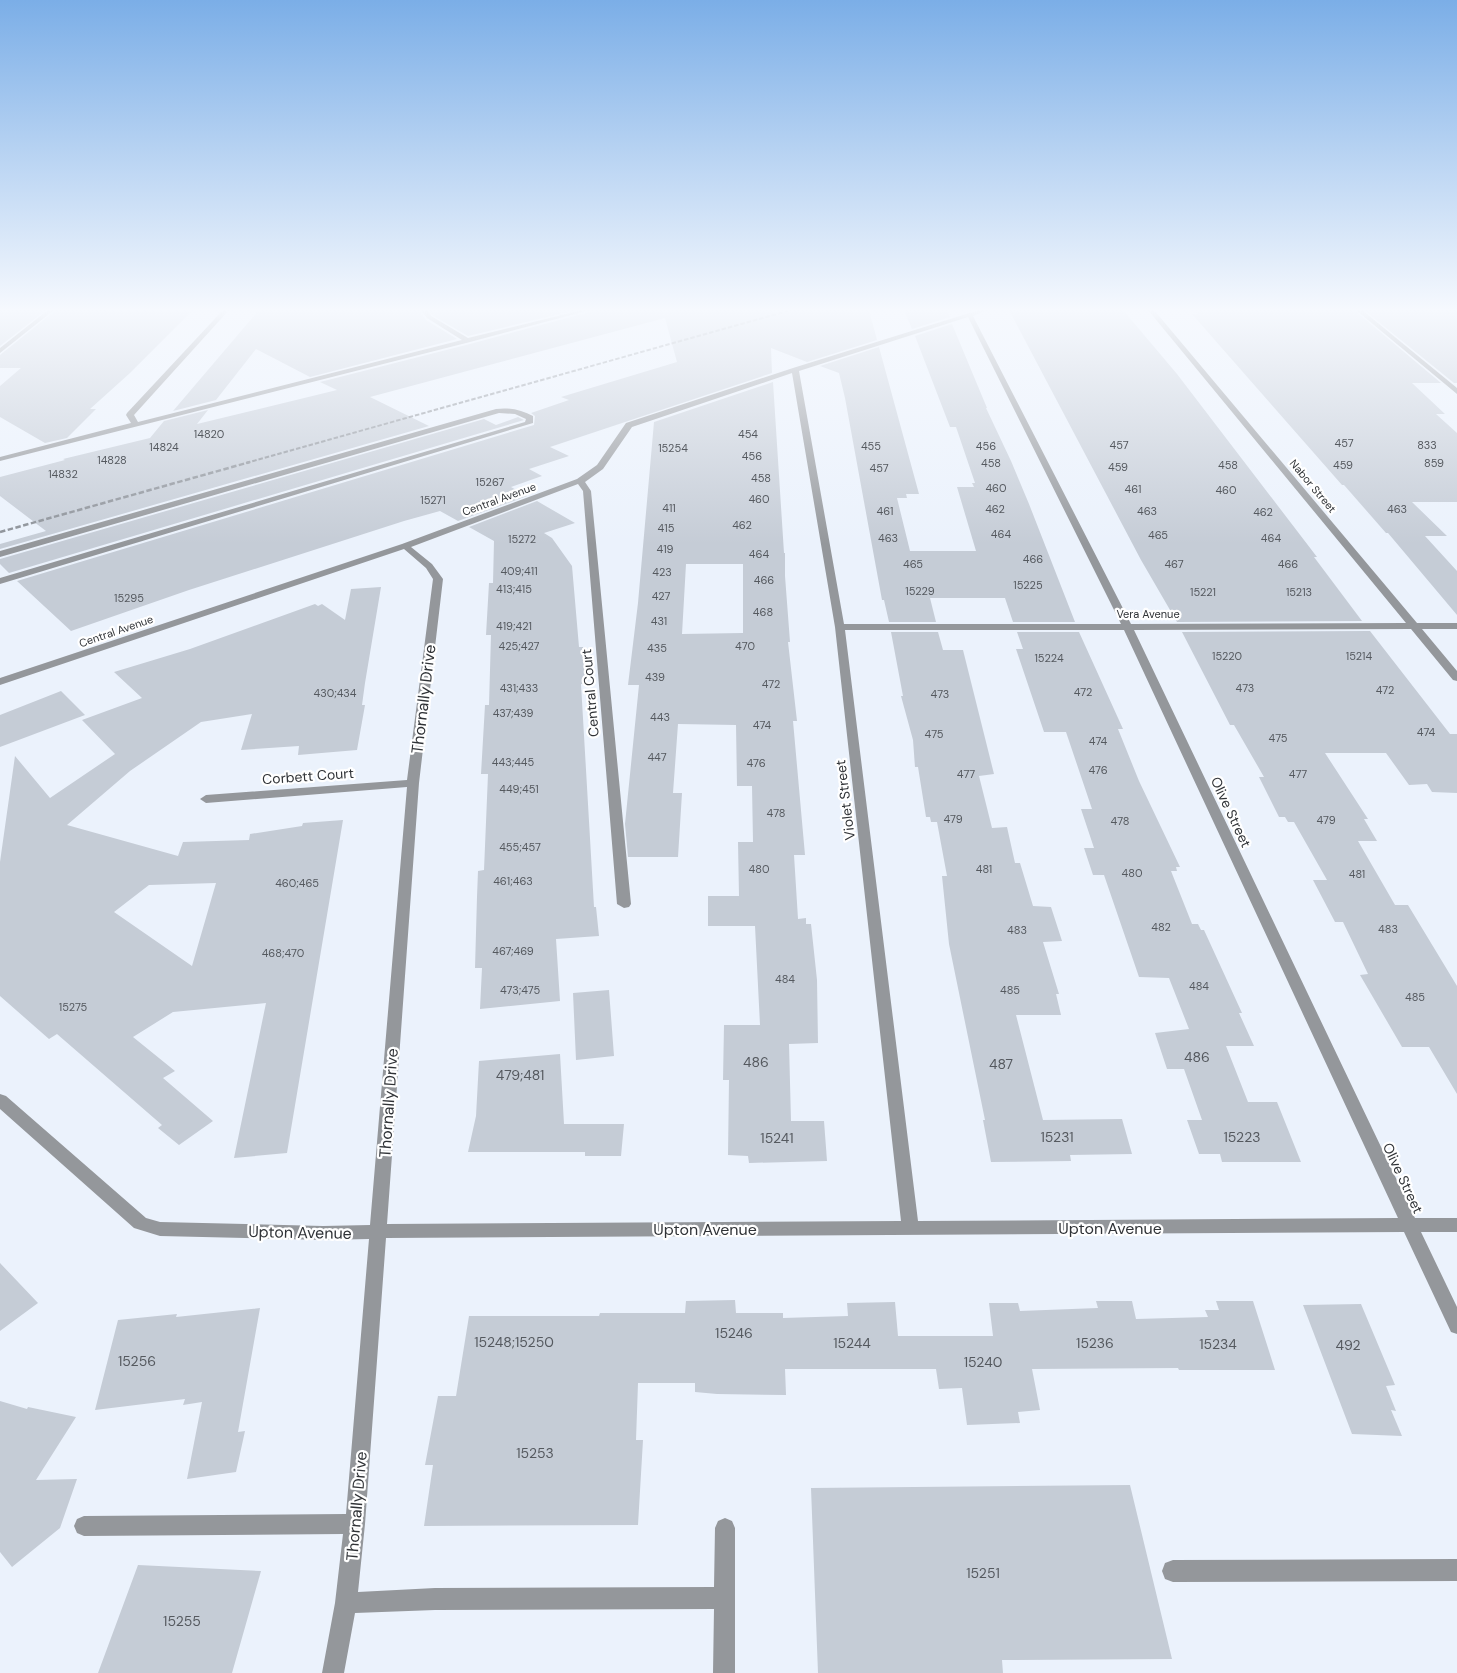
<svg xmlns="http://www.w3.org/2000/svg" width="1457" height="1673" viewBox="0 0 1457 1673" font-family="'DM Sans',sans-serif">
<rect width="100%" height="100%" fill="#ebf2fc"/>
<path fill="#c5ccd6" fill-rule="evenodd" d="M0,310H46L0,346Z
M56,310H109L107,311H192L130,373L90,409H96L67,438L45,443L0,417V386L21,368H0V355Z
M259,310H419L426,320L457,339L310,377L256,349L216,400L173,411Z
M429,310H576L468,336L432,315Z
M592,310H869L877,340L807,362L771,348L772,373L550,447L569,456L529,469L542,476L511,487L527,496L458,521L440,511L404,521L189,590L71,631L17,581L534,425L535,416L531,413L569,400L561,397L677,362L665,318L370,397L429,426L0,549V544L46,531L0,496V477L65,460L63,459L150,438L164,421L208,410L197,424L337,390L320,382L470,344L590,312Z
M904,310H946L950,317L912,329Z
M1009,310H1123L1177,374L1317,557H1314L1362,621L1177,622L1141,560Z
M1194,310H1354L1441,383H1412L1445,414H1436L1457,433V502H1412L1447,536H1425L1457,571V615L1388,533H1386L1344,485H1342L1192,314H1198Z
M1364,310H1457V383H1454Z
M952,324L987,408H986L1011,461L1029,504L1075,622H1013L1005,598H930L936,622H889L884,600H882L845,398L839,373L820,366L879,347L919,494H906L907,498H897L910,551H976L957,487H974L972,483H975L956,427H950L915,336Z
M773,382L784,553H785V576L790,642H788L797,721H793L805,855H794L798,919L806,918V924H811L817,980L818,1043L789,1044L791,1121H824L827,1161L749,1163L748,1156L728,1155L729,1080H723L724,1025H760L755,926H708V896H739L738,842H753L752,786H737L736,725L678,724L673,793H682L678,857H628L625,824L639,685H628L638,603L654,422ZM686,564H743V633L682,634Z
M518,417L524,420L9,573L0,564V559L484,419L496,425Z
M537,501L575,523L544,533L552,538L572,566L579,647H583L586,684H581L594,907H596L599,936L556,939L560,1001L480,1009L482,968H475L477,897L478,871L484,870L488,774H481L485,705H489L491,635H486L489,583H493L494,541L469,527Z
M381,587L365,683L362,705H365L357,750L298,755L299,746L241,750L252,714L201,722L130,771L67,825L178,856L183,842L249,840L250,834L302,826L303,823L343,820L287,1153L234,1158L266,1003L173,1012L133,1037L175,1071L163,1078L213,1121L179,1145L158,1128L162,1125L57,1034L49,1039L0,996V862L15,756L50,798L115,754L82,720L142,698L114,672L190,649L315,604L318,606L322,604L345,620L351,589ZM216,883L192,966L114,912L149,885Z
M1370,631L1450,734H1457V793L1432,792L1427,784L1409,785L1386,753H1325L1368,819H1364L1377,841H1358L1395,905H1408L1457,986V1094L1429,1047H1402L1360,975L1368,974L1343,922H1335L1313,880H1327L1294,822H1288L1285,817H1279L1259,777H1264L1234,725H1230L1182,632Z
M891,632H938L943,650H963L994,774L979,776L992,828L1007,827L1015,863H1020L1033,906L1051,907L1062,941L1043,942L1059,994H1056L1061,1015H1016L1043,1120L1122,1119L1132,1154L1070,1155L1071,1161L991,1162L983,1120H985L949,944L942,876H947L937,822H931L930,817H926L918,767H915L913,740L901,696H903Z
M1017,632H1079L1123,729H1118L1139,781L1180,867H1176L1177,871H1171L1192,924H1198L1201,930H1204L1242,1013H1239L1254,1046H1226L1248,1102H1277L1301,1162H1222L1220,1154H1199L1187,1120H1202L1184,1069H1167L1155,1033L1189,1029L1169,978L1139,977L1104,875H1093L1084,848H1094L1081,809H1092L1066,732H1044L1016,649H1023Z
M61,691L85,715L0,747V715Z
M609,990L614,1056L576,1060L573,993Z
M560,1054L564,1124H624L621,1156H585V1152H468L476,1116L479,1061Z
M0,1263L38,1303L0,1331Z
M735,1300L736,1313H783V1318L848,1316L847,1303L895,1302L898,1336H993L989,1303H1018L1020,1311L1098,1308L1096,1301H1132L1136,1319L1208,1317L1205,1310H1219L1216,1301H1253L1275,1370H1179L1178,1368L1032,1369L1040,1410L1018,1412L1020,1423L967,1425L962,1388L939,1389L936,1369H785L786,1395L717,1394L695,1392V1383H638L636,1440H643L638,1525L424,1526L433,1465H425L438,1396H456L469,1316H599L600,1313H685L686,1301Z
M1361,1304L1395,1385L1386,1386L1396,1411L1391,1410L1402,1436L1352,1434L1303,1305Z
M260,1308L238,1432L245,1431L236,1472L187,1479L202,1402L183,1405L185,1399L95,1410L118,1320L177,1314L176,1317Z
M0,1401L27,1409L28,1407L76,1417L36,1480L77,1479L60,1528L12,1567L0,1552Z
M1130,1485L1172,1659L1002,1660L1003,1673H818L811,1488Z
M138,1565L261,1571L232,1673H98Z"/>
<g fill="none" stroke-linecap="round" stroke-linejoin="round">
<path fill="#94979b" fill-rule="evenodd" d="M48,310H54L0,353V348Z
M223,310H229L134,415L138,422L462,340L427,318L421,310H427L431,316L468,338L582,310H590L470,342L0,461V457L131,423L126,415L127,413Z
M979,310H987L973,316L1131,624L1406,623L1148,310H1154L1417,623H1457V629H1422L1457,671V681L1453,680L1411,629L1134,630L1415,1218H1457V1232H1421L1457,1307V1334L1451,1332L1404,1232L386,1238L365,1524L358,1592L435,1588L714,1587L715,1528L718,1521L725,1518L732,1521L735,1528V1673H713L714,1609L435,1610L355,1613L344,1673H322L335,1603L343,1534L84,1536L77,1533L74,1526L77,1519L84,1516L346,1514L369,1239L323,1240L160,1236L134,1228L0,1109V1094L6,1096L146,1218L160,1222L323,1226L370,1225L407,787L206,803L200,799L206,795L407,780L433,579L426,568L404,549L0,685V678L402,544L577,479L597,465L626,423L793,368ZM968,317L1121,624H844L799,371ZM792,373L835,627L901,1221L387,1224L419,783L443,579L432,564L411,547L578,484L583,491L617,904L624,908L629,907L631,904L591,491L585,482L603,469L632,427ZM845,630H1124L1398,1218L918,1221Z
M1356,310H1362L1457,388V394Z
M496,409C509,407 522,410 533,416V423L0,584V578L525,422L526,419L515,414L499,413L0,557V551Z
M1457,1559V1581L1173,1582L1165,1579L1162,1571L1165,1563L1173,1560Z"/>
<path stroke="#8b9097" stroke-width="2" stroke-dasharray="4.5 2" stroke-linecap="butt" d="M246,463L791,310"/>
<path stroke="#8b9097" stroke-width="2.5" stroke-dasharray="5.5 2.5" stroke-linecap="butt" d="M0,532L250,462"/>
</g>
<linearGradient id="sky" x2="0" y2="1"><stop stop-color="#7baee7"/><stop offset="0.57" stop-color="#f6f9fe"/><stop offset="1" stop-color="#f6f9fe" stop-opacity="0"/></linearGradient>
<rect width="1457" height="544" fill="url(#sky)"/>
<g text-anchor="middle" stroke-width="4.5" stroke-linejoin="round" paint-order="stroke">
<g font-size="11" fill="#55595f">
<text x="209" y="438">14820</text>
<text x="748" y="438">454</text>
<text x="1344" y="447">457</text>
<text x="1119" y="449">457</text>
<text x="1427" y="449">833</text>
<text x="871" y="450">455</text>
<text x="986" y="450">456</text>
<text x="164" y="451">14824</text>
<text x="673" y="452">15254</text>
<text x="752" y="460">456</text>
<text x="112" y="464">14828</text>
<text x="991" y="467">458</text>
<text x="1434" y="467">859</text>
<text x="1228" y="469">458</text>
<text x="1343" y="469">459</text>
<text x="1118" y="471">459</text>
<text x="879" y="472">457</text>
<text x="63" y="478">14832</text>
<text x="761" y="482">458</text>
<text x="490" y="486">15267</text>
<text x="996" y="492">460</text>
<text x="1133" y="493">461</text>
<text x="1226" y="494">460</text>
<text x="759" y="503">460</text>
<text x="433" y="504">15271</text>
<text x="669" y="512">411</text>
<text x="995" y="513">462</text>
<text x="1397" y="513">463</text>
<text x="885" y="515">461</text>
<text x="1147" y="515">463</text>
<text x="1263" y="516">462</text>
<text x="742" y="529">462</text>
<text x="666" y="532">415</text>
<text x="1001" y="538">464</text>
<text x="1158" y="539">465</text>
<text x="888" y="542">463</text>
<text x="1271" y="542">464</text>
<text x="522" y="543">15272</text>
<text x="665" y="553">419</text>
<text x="759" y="558">464</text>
<text x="1033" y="563">466</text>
<text x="913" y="568">465</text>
<text x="1174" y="568">467</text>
<text x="1288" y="568">466</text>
<text x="519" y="575">409;411</text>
<text x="662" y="576">423</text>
<text x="764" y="584">466</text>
<text x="1028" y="589">15225</text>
<text x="514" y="593">413;415</text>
<text x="920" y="595">15229</text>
<text x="1203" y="596">15221</text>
<text x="1299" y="596">15213</text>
<text x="661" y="600">427</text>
<text x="129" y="602">15295</text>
<text x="763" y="616">468</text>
<text x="659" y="625">431</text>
<text x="514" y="630">419;421</text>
<text x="519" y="650">425;427</text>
<text x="745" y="650">470</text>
<text x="657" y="652">435</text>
<text x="1227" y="660">15220</text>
<text x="1359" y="660">15214</text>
<text x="1049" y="662">15224</text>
<text x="655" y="681">439</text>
<text x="771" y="688">472</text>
<text x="519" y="692">431;433</text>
<text x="1245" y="692">473</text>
<text x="1385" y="694">472</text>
<text x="1083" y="696">472</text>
<text x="335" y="697">430;434</text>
<text x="940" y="698">473</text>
<text x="513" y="717">437;439</text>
<text x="660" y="721">443</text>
<text x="762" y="729">474</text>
<text x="1426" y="736">474</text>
<text x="934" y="738">475</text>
<text x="1278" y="742">475</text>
<text x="1098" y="745">474</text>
<text x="657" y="761">447</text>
<text x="513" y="766">443;445</text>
<text x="756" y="767">476</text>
<text x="1098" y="774">476</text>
<text x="966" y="778">477</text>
<text x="1298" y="778">477</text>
<text x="519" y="793">449;451</text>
<text x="776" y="817">478</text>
<text x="953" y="823">479</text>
<text x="1326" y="824">479</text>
<text x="1120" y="825">478</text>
<text x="520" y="851">455;457</text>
<text x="759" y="873">480</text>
<text x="984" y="873">481</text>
<text x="1132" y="877">480</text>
<text x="1357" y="878">481</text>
<text x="513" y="885">461;463</text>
<text x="297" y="887">460;465</text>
<text x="1161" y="931">482</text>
<text x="1388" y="933">483</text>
<text x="1017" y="934">483</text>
<text x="513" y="955">467;469</text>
<text x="283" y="957">468;470</text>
<text x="785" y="983">484</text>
<text x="1199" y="990">484</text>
<text x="520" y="994">473;475</text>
<text x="1010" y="994">485</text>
<text x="1415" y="1001">485</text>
<text x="73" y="1011">15275</text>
</g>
<g font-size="11" fill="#303337" stroke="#fff">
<text transform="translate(1313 486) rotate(50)" y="4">Nabor Street</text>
<text transform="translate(499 499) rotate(-20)" y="4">Central Avenue</text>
<text x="1148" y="618">Vera Avenue</text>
<text transform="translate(116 631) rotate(-19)" y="4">Central Avenue</text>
</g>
<g font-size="14" fill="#303337" stroke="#fff">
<text transform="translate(590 693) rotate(-95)" y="5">Central Court</text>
<text transform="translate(308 776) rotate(-4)" y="5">Corbett Court</text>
<text transform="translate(845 800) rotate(-97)" y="5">Violet Street</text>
<text transform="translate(1231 812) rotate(65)" y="5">Olive Street</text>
<text transform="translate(1403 1178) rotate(65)" y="5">Olive Street</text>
</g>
<g font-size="14" fill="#55595f">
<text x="1197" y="1062">486</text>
<text x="756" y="1067">486</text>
<text x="1001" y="1069">487</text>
<text x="520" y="1080">479;481</text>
<text x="1057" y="1142">15231</text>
<text x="1242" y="1142">15223</text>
<text x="777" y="1143">15241</text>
<text x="734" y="1338">15246</text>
<text x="514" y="1347">15248;15250</text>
<text x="852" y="1348">15244</text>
<text x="1095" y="1348">15236</text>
<text x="1218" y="1349">15234</text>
<text x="1348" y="1350">492</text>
<text x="137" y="1366">15256</text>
<text x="983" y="1367">15240</text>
<text x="535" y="1458">15253</text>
<text x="983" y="1578">15251</text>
<text x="182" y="1626">15255</text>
</g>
<g font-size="16" fill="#303337" stroke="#fff">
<text transform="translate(423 699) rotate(-83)" y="6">Thornally Drive</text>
<text transform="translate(388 1103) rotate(-86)" y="6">Thornally Drive</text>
<text x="1110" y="1234">Upton Avenue</text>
<text x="705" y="1235">Upton Avenue</text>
<text transform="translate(300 1232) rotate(1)" y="6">Upton Avenue</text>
<text transform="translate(356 1506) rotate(-85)" y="6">Thornally Drive</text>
</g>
</g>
</svg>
